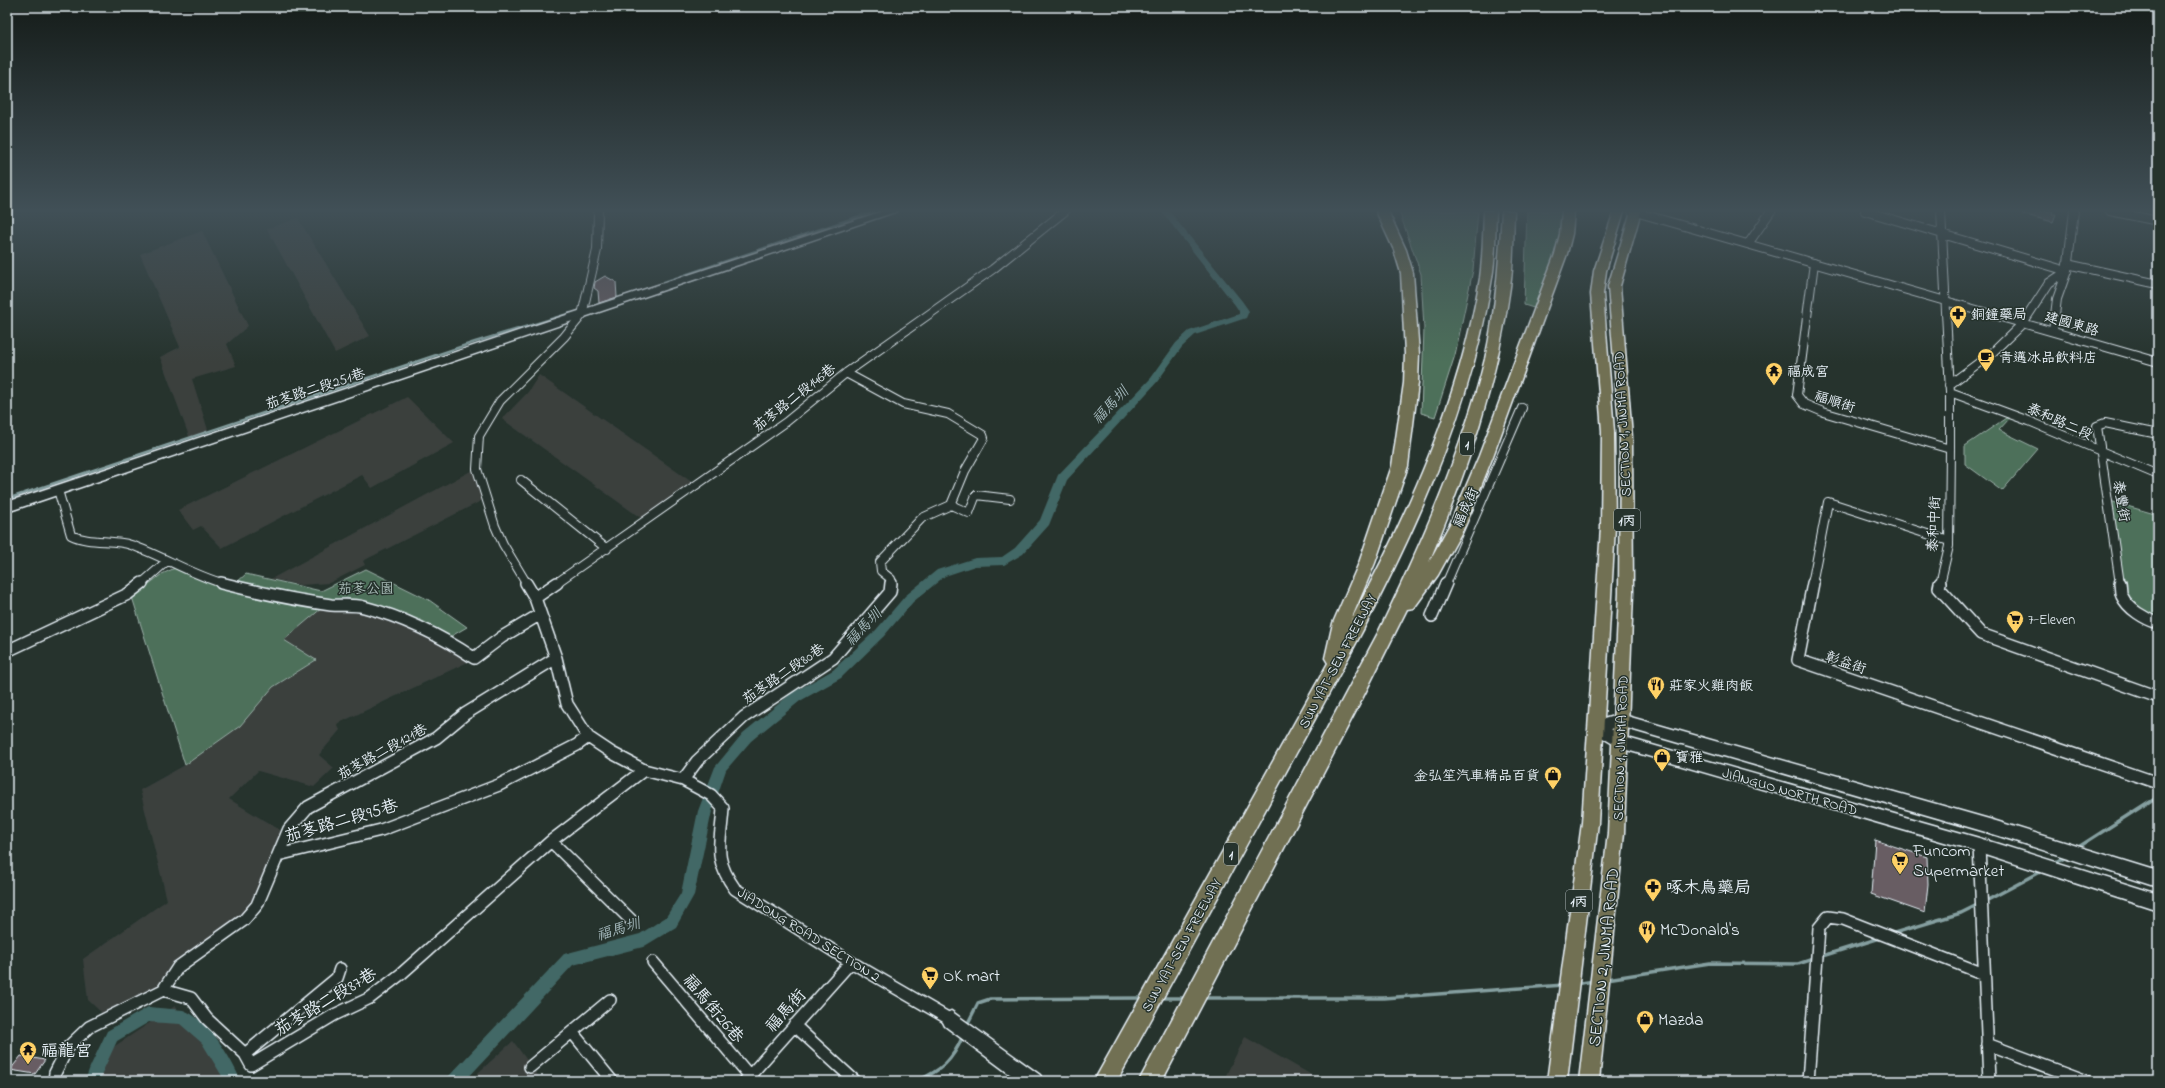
<svg xmlns="http://www.w3.org/2000/svg" width="2165" height="1088" viewBox="0 0 2165 1088" font-family="'Indie Flower','LXGW WenKai TC',sans-serif">
<rect width="100%" height="100%" fill="#26332d"/>
<filter id="ink" filterUnits="userSpaceOnUse"><feTurbulence type="fractalNoise" baseFrequency=".025" numOctaves="2"/><feDisplacementMap in="SourceGraphic" scale="8" xChannelSelector="R" yChannelSelector="G"/><feConvolveMatrix kernelMatrix="1 2 1 2 8 2 1 2 1" color-interpolation-filters="sRGB"/></filter>
<g filter="url(#ink)">
<path fill="#3a403e" d="M298,218L370,336L335,353L267,229Z
M202,231L248,326L227,344L236,366L192,379L209,433L190,439L160,357L180,347L140,254Z
M539,375L696,485L645,521L502,419L528,392Z
M407,397L454,443L372,488L362,475L222,548L201,526L193,530L178,510Z
M480,466L487,498L363,561L365,565L329,583L301,585L271,579Z
M329,602L415,624L470,661L337,724L340,730L319,755L334,768L314,787L258,771L229,799L288,835L247,919L189,959L177,980L105,1016L88,1000L83,959L167,900L140,790L185,765L240,726L273,687L315,661L284,640Z
M175,1006L225,1065L232,1081H100L103,1054Z
M1245,1037L1317,1078L1325,1081H1223Z
M513,1041L542,1081H469Z"/>
<path fill="#4e705a" stroke="#9bb0a9" d="M1399,211H1478L1473,270L1455,355L1435,417L1421,413L1424,329L1421,274Z
M1527,211H1562L1563,231L1540,310L1524,305Z
M2006,418L2009,419L1999,430L2038,449L2002,491L1965,464V446Z
M2110,501L2158,515V623L2122,596Z
M175,568L236,583L246,574L321,591L366,569L429,600L467,627L448,638L347,598L334,603L329,602L284,640L316,660L273,687L240,726L185,765L132,597L162,574Z"/>
<g fill="none" stroke-linecap="round" stroke-linejoin="round">
<path stroke="#859fa0" stroke-width="2.5" d="M2152,211L2158,217
M664,282L874,211
M7,499L475,342L571,313"/>
<path stroke="#859fa0" stroke-width="3.5" d="M2077,848L2158,796
M2054,863L2066,856
M1984,902L2044,870
M1891,934L1961,913L1979,904
M1819,957L1880,938
M1607,979L1710,963L1798,964L1813,959
M1575,984L1594,981
M1160,998H1187
M1202,998H1383L1564,985
M967,1025L978,1003L990,999L1143,998
M917,1081C942,1070 952,1061 963,1036"/>
<path fill="#436866" fill-rule="evenodd" d="M1161,211H1169L1242,301L1249,311L1246,318L1195,335L1182,347L1157,382L1067,480L1049,525L1023,554L1004,565L975,566L945,576L913,602L884,636L841,678L800,701L751,741L726,770L712,811L694,895L676,927L643,947L573,965L465,1081H446L449,1076L564,954L640,934L666,917L681,893L698,811L715,767L743,733L792,693L833,670L876,630L905,596L937,570L975,558L1002,557L1015,548L1040,520L1058,475L1151,378L1176,343L1189,331L1239,314V311L1235,305Z
M148,1007L183,1010C209,1020 230,1056 241,1081H225L202,1043L180,1024L149,1022L117,1041L102,1073L101,1081H85L90,1067L107,1031Z"/>
</g>
<path fill="#675d64" stroke="#e8f1f8" d="M2022,211H2053L2052,214H2056L2053,222L2022,214Z
M605,276L616,282L617,297L599,303L598,291L594,288L595,282Z
M1875,840L1927,857L1928,884L1925,913L1871,894Z
M21,1056L45,1060L35,1074L10,1070Z"/>
<g fill="none" stroke-linecap="round" stroke-linejoin="round">
<defs>
<path id="street-far1" d="M1632,211L2158,362
M1865,211L2067,271
M2110,211L2158,221
M1748,244L1771,211
M1814,263L1797,395L1804,404L1823,412L1950,449
M2067,264L2158,284
M2053,331L2057,299L2067,271L2074,211
M846,373L903,404L948,414L983,435L984,438L965,471L951,505
M1949,385L1992,353L2023,323L2049,283L2067,271
M1950,392L2029,421L2158,475
M521,480L607,549
M58,490L71,535C89,544 112,539 131,545C163,556 192,575 225,584
M141,584L167,561
M527,584L503,544L495,526L477,469L479,436L500,401L564,337L582,315L597,250L598,211
M555,584L786,422L846,373L993,269L1065,211
M891,584V579L881,571L880,562L922,518L951,505L969,513L976,495L1010,499
M1446,584L1522,408
M1812,584L1828,502L1949,541
M1940,584L1949,546L1950,449V392L1941,211
M2120,584L2097,426L2105,423L2158,434"/>
<path id="street" d="M221,583C257,592 294,600 331,605C342,606 354,604 364,607C402,617 441,636 474,658L502,637L539,615
M526,583L535,598L556,658L567,704L588,737L612,753L644,770L683,780L711,795L723,808C721,844 712,857 735,889L851,962L951,1020
M1813,583L1798,660L2158,783
M1940,583L1939,588L1981,634L2158,697
M2120,583C2121,587 2120,592 2122,596C2128,609 2145,619 2158,623
M535,598L557,583
M1432,616L1446,583
M7,651L128,594L142,583
M683,780L697,761L744,717L833,658L890,592L891,583
M551,841L632,921
M1979,845L1989,1081
M278,855L289,829L308,807L436,738L465,714L556,658
M653,962L754,1081
M163,990L191,998L207,1019L245,1054L251,1065L334,1015L370,998L401,974L551,841L644,770
M794,1025L855,1081
M572,1032L612,1081
M1987,1044L2086,1081
M245,1054L337,978L340,969
M530,1067L610,1000
M54,1081L55,1073L68,1047L89,1027L163,990L178,967L244,920L257,905L278,855L381,830L499,785L577,745L588,737
M745,1081L851,962
M1808,1081L1819,928L1828,917L1843,919L1984,974"/>
<path id="secondary" d="M883,211H898L7,512V502L530,327Z
M1620,714L1996,821L2158,871V887L1996,835L1620,726L1611,729L1624,737L1979,838L2158,894V910L1979,852L1620,748L1591,731L1589,727L1591,723Z
M951,1011L1040,1075L1043,1081H1019L945,1026L942,1020L945,1014Z"/>
<path id="primary" d="M1614,211H1624L1606,271L1603,294L1614,431L1615,527L1598,823L1567,1081H1547L1582,823L1601,527L1602,431L1591,294L1594,271Z
M1631,211H1641L1620,286L1632,437L1633,593L1624,833L1599,1081H1579L1608,833L1619,593L1620,437L1608,286Z"/>
<path id="highway" d="M1376,211H1388L1406,250L1413,273L1419,354L1418,383L1408,466L1375,563L1350,622C1408,514 1460,399 1480,278C1483,256 1483,233 1484,211H1496C1495,233 1496,256 1492,278C1464,456 1373,613 1288,768C1231,873 1175,977 1117,1081H1094L1328,663L1325,658L1333,623L1359,563L1392,466L1404,383L1405,354L1401,273L1394,250Z
M1502,211H1514C1513,236 1514,262 1510,287C1497,385 1467,471 1429,562L1450,524L1479,456L1555,254L1560,234L1562,211H1574L1572,234L1567,254L1493,456L1466,524L1438,575L1414,608L1407,609L1359,705L1162,1081H1139L1378,633C1421,544 1461,455 1485,359C1496,310 1499,261 1502,211Z"/>
</defs>
<use href="#street-far1" stroke="#e8f1f8" stroke-width="10"/>
<use href="#street" stroke="#e8f1f8" stroke-width="14"/>
<use href="#secondary" stroke="#e8f1f8" stroke-width="3"/>
<use href="#primary" stroke="#e8f1f8" stroke-width="3"/>
<use href="#highway" stroke="#e8f1f8" stroke-width="3"/>
<use href="#street-far1" stroke="#26332d" stroke-width="8"/>
<use href="#street" stroke="#26332d" stroke-width="11"/>
<use href="#secondary" fill="#26332d" fill-rule="evenodd"/>
<use href="#primary" fill="#716f52" fill-rule="evenodd"/>
<use href="#highway" fill="#716f52" fill-rule="evenodd"/>
</g>
</g>
<linearGradient id="sky" x2="0" y2="1"><stop stop-color="#151c19"/><stop offset="0.58" stop-color="#415057"/><stop offset="1" stop-color="#415057" stop-opacity="0"/></linearGradient>
<rect width="2165" height="363" fill="url(#sky)"/>
<defs>
<symbol id="pharmacy-pin" viewBox="-11 -11 22 30"><path d="M0 17L-7.5 6A9.5 9.5 0 1 1 7.5 6Z" fill="#ffd166" stroke="#26332d"/><path d="M-2-6h4v4h4v4h-4v4h-4v-4h-4v-4h4Z" fill="#111"/></symbol>
<symbol id="cafe-pin" viewBox="-11 -11 22 30"><path d="M0 17L-7.5 6A9.5 9.5 0 1 1 7.5 6Z" fill="#ffd166" stroke="#26332d"/><path d="M-5.5-4.5H6V0H3Q3 3.5 0 3.5H-2.5Q-5.5 3.5-5.5 0ZM3-3.2v2h1.7v-2ZM-6 4.5H4V6H-6Z" fill="#111"/></symbol>
<symbol id="temple-pin" viewBox="-11 -11 22 30"><path d="M0 17L-7.5 6A9.5 9.5 0 1 1 7.5 6Z" fill="#ffd166" stroke="#26332d"/><path d="M0-6L5-2H3V0L6.5 2.5H4V6H1.5V3h-3V6H-4V2.5H-6.5L-3 0V-2H-5Z" fill="#111"/></symbol>
<symbol id="supermarket-pin" viewBox="-11 -11 22 30"><path d="M0 17L-7.5 6A9.5 9.5 0 1 1 7.5 6Z" fill="#ffd166" stroke="#26332d"/><path d="M-6-5.5h2.5l.6 2H6L4.5 2H-2.5L-4.4-4H-6ZM-1.5 3.2a1.3 1.3 0 1 0 .1 0ZM3 3.2a1.3 1.3 0 1 0 .1 0Z" fill="#111"/></symbol>
<symbol id="restaurant-pin" viewBox="-11 -11 22 30"><path d="M0 17L-7.5 6A9.5 9.5 0 1 1 7.5 6Z" fill="#ffd166" stroke="#26332d"/><path d="M-5-6h1v4h1v-4h1v4h1v-4h1v5L-1.5 .5V6h-2V.5L-5-1ZM5-6V6H3V1.5H1.5Q1.5-4 5-6Z" fill="#111"/></symbol>
<symbol id="shop-pin" viewBox="-11 -11 22 30"><path d="M0 17L-7.5 6A9.5 9.5 0 1 1 7.5 6Z" fill="#ffd166" stroke="#26332d"/><path d="M-5-2.5h2.3a2.7 3.5 0 0 1 5.4 0H5L5.5 6h-11ZM-1.5-2.5h3a1.5 2.3 0 0 0-3 0Z" fill="#111"/></symbol>
</defs>
<g fill-rule="evenodd">
<use href="#pharmacy-pin" x="1948" y="304" width="20" height="27"/>
<use href="#cafe-pin" x="1976" y="347" width="20" height="27"/>
<use href="#temple-pin" x="1764" y="361" width="20" height="27"/>
<use href="#supermarket-pin" x="2005" y="609" width="20" height="27"/>
<use href="#restaurant-pin" x="1646" y="675" width="20" height="27"/>
<use href="#shop-pin" x="1652" y="747" width="20" height="27"/>
<use href="#shop-pin" x="1543" y="765" width="20" height="27"/>
<use href="#supermarket-pin" x="1890" y="850" width="20" height="27"/>
<use href="#pharmacy-pin" x="1643" y="877" width="20" height="27"/>
<use href="#restaurant-pin" x="1637" y="919" width="20" height="27"/>
<use href="#supermarket-pin" x="920" y="965" width="20" height="27"/>
<use href="#shop-pin" x="1635" y="1009" width="20" height="27"/>
<use href="#temple-pin" x="18" y="1040" width="20" height="27"/>
</g>
<g text-anchor="middle" stroke-width="3" stroke-linejoin="round" paint-order="stroke">
<g fill="#26332d" stroke="#aeb8bb" stroke-width="1">
<rect x="1460" y="433" width="14" height="22" rx="3"/>
<rect x="1614" y="509" width="26" height="22" rx="3"/>
<rect x="1224" y="843" width="14" height="22" rx="3"/>
<rect x="1566" y="890" width="26" height="22" rx="3"/>
</g>
<g font-size="13" font-weight="bold" fill="#e8f1f8">
<text x="1467" y="449">1</text>
<text x="1627" y="525">1丙</text>
<text x="1231" y="859">1</text>
<text x="1579" y="906">1丙</text>
</g>
<g font-size="14" fill="#e8f1f8" stroke="#26332d" text-anchor="start">
<text x="1971" y="319">銅鐘藥局</text>
<text x="1999" y="362">青邁冰品飲料店</text>
<text x="1787" y="376">福成宮</text>
<text x="2028" y="624">7-Eleven</text>
<text x="1669" y="690">莊家火雞肉飯</text>
<text x="1675" y="762">寶雅</text>
<text x="1540" y="780" text-anchor="end">金弘笙汽車精品百貨</text>
</g>
<g font-size="14" fill="#e8f1f8" stroke="#26332d">
<text transform="translate(2072 323) rotate(16)" y="5">建國東路</text>
<text transform="translate(315 388) rotate(-18)" y="5">茄苳路二段251巷</text>
<text transform="translate(794 397) rotate(-38)" y="5">茄苳路二段146巷</text>
<text transform="translate(1835 401) rotate(18)" y="5">福順街</text>
<text transform="translate(2060 421) rotate(24)" y="5">泰和路二段</text>
<text transform="translate(1622 424) rotate(-93)" y="5">SECTION 1, JINMA ROAD</text>
<text transform="translate(2122 501) rotate(81)" y="5">泰豐街</text>
<text transform="translate(1465 507) rotate(-66)" y="5">福成街</text>
<text transform="translate(1933 524) rotate(-87)" y="5">泰和中街</text>
<text transform="translate(1337 661) rotate(-62)" y="5">SUN YAT-SEN FREEWAY</text>
<text transform="translate(1846 662) rotate(19)" y="5">彰益街</text>
<text transform="translate(783 673) rotate(-34)" y="5">茄苳路二段80巷</text>
<text transform="translate(1620 748) rotate(-88)" y="5">SECTION 1, JINMA ROAD</text>
<text transform="translate(382 751) rotate(-29)" y="5">茄苳路二段121巷</text>
<text transform="translate(1790 791) rotate(16)" y="5">JIANGUO NORTH ROAD</text>
<text transform="translate(809 934) rotate(32)" y="5">JIADONG ROAD SECTION 2</text>
<text transform="translate(1181 945) rotate(-61)" y="5">SUN YAT-SEN FREEWAY</text>
</g>
<g font-size="14" fill="#aabdb9" stroke="#26332d">
<text x="366" y="593">茄苳公園</text>
</g>
<g font-size="15" font-style="italic" fill="#a6babe" stroke="#26332d">
<text transform="translate(1110 405) rotate(-47)" y="5">福馬圳</text>
<text transform="translate(863 627) rotate(-46)" y="5">福馬圳</text>
<text transform="translate(618 929) rotate(-17)" y="5">福馬圳</text>
</g>
<g font-size="17" fill="#e8f1f8" stroke="#26332d">
<text transform="translate(341 820) rotate(-16)" y="6">茄苳路二段95巷</text>
<text transform="translate(1603 957) rotate(-84)" y="6">SECTION 2, JINMA ROAD</text>
<text transform="translate(325 1001) rotate(-31)" y="6">茄苳路二段87巷</text>
<text transform="translate(714 1008) rotate(50)" y="6">福馬街26巷</text>
<text transform="translate(785 1010) rotate(-48)" y="6">福馬街</text>
</g>
<g font-size="17" fill="#e8f1f8" stroke="#26332d" text-anchor="start">
<text x="1913" y="856">Funcom<tspan x="1913" dy="20">Supermarket</tspan></text>
<text x="1666" y="893">啄木鳥藥局</text>
<text x="1660" y="935">McDonald's</text>
<text x="943" y="981">OK mart</text>
<text x="1658" y="1025">Mazda</text>
<text x="41" y="1056">福龍宮</text>
</g>
</g>
<rect width="2165" height="1088" fill="none" stroke="#26332d" stroke-width="24"/>
<rect x="12" y="12" width="2141" height="1064" fill="none" stroke="#e8f1f8" stroke-width="1.5" filter="url(#ink)"/>
</svg>
